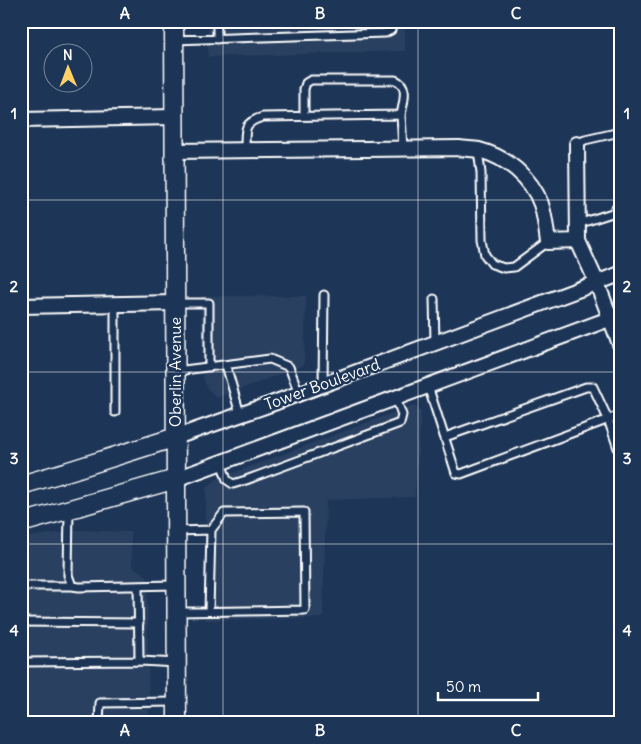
<svg xmlns="http://www.w3.org/2000/svg" width="641" height="744" viewBox="0 0 641 744" font-family="Delius,sans-serif">
<rect width="100%" height="100%" fill="#1d3557"/>
<filter id="ink" filterUnits="userSpaceOnUse"><feTurbulence type="fractalNoise" baseFrequency=".02" numOctaves="2"/><feDisplacementMap in="SourceGraphic" scale="10" xChannelSelector="R" yChannelSelector="G"/><feConvolveMatrix kernelMatrix="1 2 1 2 8 2 1 2 1" color-interpolation-filters="sRGB"/></filter>
<g filter="url(#ink)">
<path fill="#2a4161" d="M208,21H405V51L208,57Z
M201,296H306L304,365L217,398L207,388L203,378Z
M414,405L421,412L415,497L326,500L323,618L205,620L206,488L217,479Z
M81,530L131,532L132,566L147,576L149,723H21V538Z"/>
<g fill="none" stroke-linecap="round" stroke-linejoin="round">
<defs>
<path id="service" d="M217,21V39
M174,40L385,33L391,30L394,21
M304,116V89L306,83L311,80H395C410,85 403,103 401,115
M577,144L585,140L620,132
M245,150C246,131 241,123 263,117L401,115L403,149
M478,150L481,173L482,240L485,255L492,264L504,268L514,267L548,242
M578,224L612,213L619,205L620,196
M434,299L435,342
M176,303H209V367
M115,304V412
M226,365L240,414
M176,371L270,359L289,367L299,393
M323,384L324,295
M428,386L456,473L461,474L620,415
M445,437L586,387H593L608,419L620,454
M221,462L227,480L233,484L246,480L400,423L402,415L396,398
M69,510L68,575L72,586L79,587L176,585
M176,531L211,530
M21,586H72
M138,586L139,658L141,661L177,663
M177,612L305,610L304,512L224,513L211,530L209,611
M21,622L139,623
M21,662L141,661
M99,723L100,703L176,702"/>
<path id="minor" d="M21,120L174,117
M577,144L578,241L597,283L620,344
M174,151L459,148C466,149 472,149 479,150C506,157 531,177 541,204C545,216 546,229 548,242L578,241
M21,306L175,303
M176,437L271,404L620,274
M176,479L620,315"/>
<path id="tertiary" d="M174,21L177,723
M21,485L72,470L176,437
M21,523L176,479"/>
</defs>
<use href="#service" stroke="#fff" stroke-width="11"/>
<use href="#minor" stroke="#fff" stroke-width="18"/>
<use href="#tertiary" stroke="#fff" stroke-width="21"/>
<use href="#service" stroke="#1d3557" stroke-width="7"/>
<use href="#minor" stroke="#1d3557" stroke-width="14"/>
<use href="#tertiary" stroke="#1d3557" stroke-width="18"/>
</g>
</g>
<path fill="none" stroke="#fff" stroke-width="1" stroke-opacity="0.55" d="M223,21V723M418,21V723M21,200H620M21,372H620M21,544H620"/>
<g text-anchor="middle" stroke-width="4.5" stroke-linejoin="round" paint-order="stroke">
<g font-size="16" fill="#fff" stroke="#1d3557">
<text transform="translate(175 372) rotate(-90)" y="6">Oberlin Avenue</text>
<text transform="translate(322 384) rotate(-20)" y="6">Tower Boulevard</text>
</g>
</g>
<rect width="641" height="744" fill="none" stroke="#1d3557" stroke-width="55"/>
<g transform="translate(68 68) rotate(359)"><circle r="24" fill="#1d3557" stroke="#77869a"/>
<path d="M0-4L9 19L0 12L-9 19Z" fill="#ffd166"/>
<text y="-8" font-size="14" font-weight="bold" text-anchor="middle" fill="#ffffff">N</text>
</g>
<path d="M438 692v8h100v-8" fill="none" stroke="#ffffff" stroke-width="2.5"/>
<text x="446" y="692" font-size="15" fill="#ffffff" stroke="#1d3557" stroke-width="4" paint-order="stroke">50 m</text>
<rect x="28" y="28" width="586" height="688" fill="none" stroke="#fff" stroke-width="2"/>
<g font-size="16" text-anchor="middle" font-weight="bold" fill="#fff">
<text x="125" y="19">A</text>
<text x="320" y="19">B</text>
<text x="516" y="19">C</text>
<text x="14" y="119">1</text>
<text x="627" y="119">1</text>
<text x="14" y="292">2</text>
<text x="627" y="292">2</text>
<text x="14" y="464">3</text>
<text x="627" y="464">3</text>
<text x="14" y="636">4</text>
<text x="627" y="636">4</text>
<text x="125" y="736">A</text>
<text x="320" y="736">B</text>
<text x="516" y="736">C</text>
</g>
</svg>
